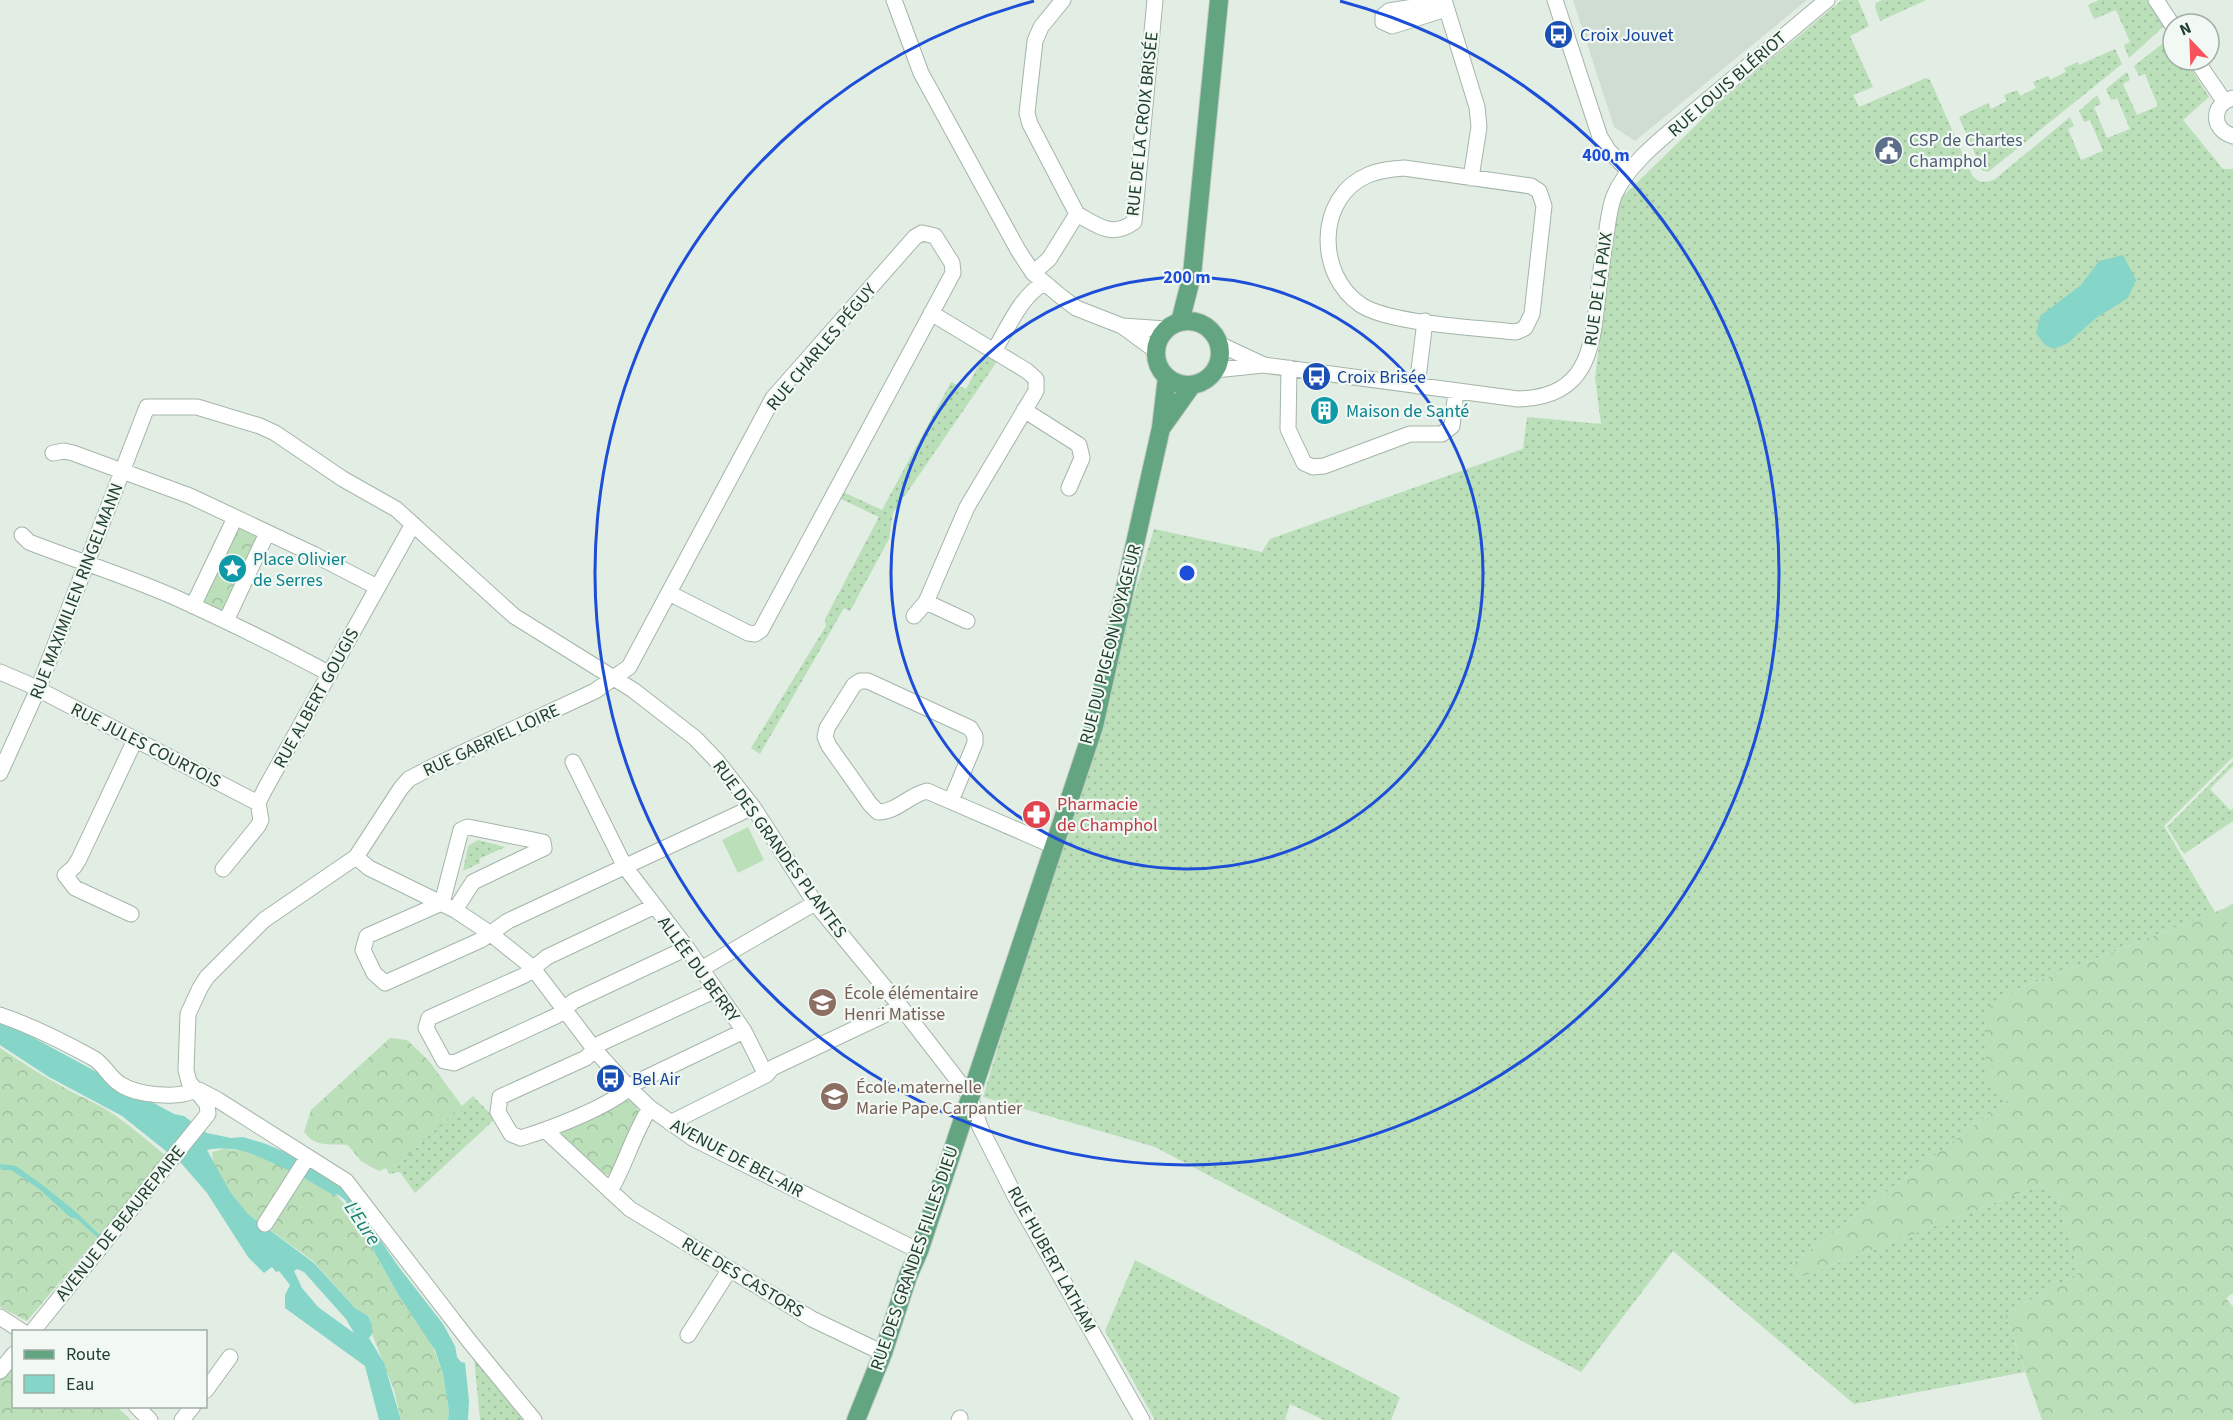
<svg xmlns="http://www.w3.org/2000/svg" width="2233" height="1420" viewBox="0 0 2233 1420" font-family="'Source Sans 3',sans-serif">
<defs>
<pattern id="grass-dots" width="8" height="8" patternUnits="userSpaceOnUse" patternTransform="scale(1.5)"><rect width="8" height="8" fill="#badfb9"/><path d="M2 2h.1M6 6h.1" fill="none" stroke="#a0c09f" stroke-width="1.8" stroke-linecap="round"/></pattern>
<pattern id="forest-crowns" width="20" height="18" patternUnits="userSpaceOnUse" patternTransform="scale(1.5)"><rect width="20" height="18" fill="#badfb9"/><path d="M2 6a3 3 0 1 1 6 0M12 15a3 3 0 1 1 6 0" fill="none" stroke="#a0c09f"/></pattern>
</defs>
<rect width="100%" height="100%" fill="#e2ede4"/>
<path fill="#d0ddd3" d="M1573,0H1807L1635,141L1614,127Z"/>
<path fill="url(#grass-dots)" d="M1842,0H1858L1869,26L1850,36L1873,87L1853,95L1859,107L1926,78L1930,80L1972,175C1978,183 1985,183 1994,180L2070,117L2074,126L2068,129L2081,160L2103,151L2090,120L2084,122L2079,111L2097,95L2101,104L2094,107L2107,138L2130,129L2117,98L2111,100L2106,89L2127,72L2130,80L2123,84L2137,115L2158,106L2145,74L2139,76L2134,66L2171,37L2173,60H2186L2209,97L2183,120L2223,169H2233V757L2164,826L2215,912L2018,989L2009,1099L1788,1267L1801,1277L2041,1185L2058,1196L2079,1273L2005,1314L2025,1372L1854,1404L1673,1251L1581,1372L1155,1147L983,1097L1154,529L1262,552L1270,539L1523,449L1527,417L1601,424L1595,378L1617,202L1723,99Z
M1882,0H1926L1880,21L1875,7L1876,3Z
M2099,0H2148L2164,26L2129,58L2124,45L2130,42L2116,10L2094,19L2088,5Z
M2115,49L2122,64L1988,172L1982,170L1959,117L1988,103L1991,109L2007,101L2004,95L2017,90L2020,96L2036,88L2033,82L2048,76L2050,80L2066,72L2064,68L2078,62L2079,65Z
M986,351L998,360L893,513L889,539L850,611L844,608L760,754L751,748L826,626L825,619L879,517L839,498L843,492L882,510L951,382L966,389Z
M2233,761V766L2210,789L2230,810L2233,809V821L2184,854L2167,827Z
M478,840L505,847L479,859L480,863L463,871L468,846Z
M473,1096L495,1119L415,1193L400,1172L389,1174L386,1168L402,1162L425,1139Z
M1135,1260L1400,1397L1391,1420H1324L1290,1404L1285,1420H1155L1105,1331Z
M474,1358L525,1420H480Z"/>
<path fill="url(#forest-crowns)" d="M239,524L262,536L224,612L202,602Z
M2233,905V1293L2226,1298L2233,1307V1420H2042L2005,1314L2079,1273L2058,1196L2041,1185L1801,1277L1788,1267L2009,1099L1987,1082L1984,1011L2018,989Z
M390,1038L407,1040L429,1061L462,1106L425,1139L402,1162L379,1171L361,1161L348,1145C330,1144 315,1147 304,1132L311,1110Z
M0,1048C21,1062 41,1075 63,1087C80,1097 100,1104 116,1116C133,1128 149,1142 166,1156L27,1321L0,1307Z
M628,1100L635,1103L638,1111L615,1168L610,1175L602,1174L560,1138V1130L566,1125Z
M224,1149L245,1151L269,1159L336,1194L353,1215L399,1296L431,1342L443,1374L449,1411L448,1420H401L394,1390L372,1334V1324L368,1316L355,1308L313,1261L248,1214L223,1182L213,1161L212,1152Z
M13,1362L14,1406L117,1407L131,1420H0V1379Z"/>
<path fill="#badfb9" d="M748,827L764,860L738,873L722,840Z
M2233,903V932L2220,912Z"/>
<path fill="#86d5c9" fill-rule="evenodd" d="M2123,255L2136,280L2128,298L2096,318L2068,343L2054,349L2045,345L2036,333L2040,316L2081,285L2099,261Z
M0,1022L12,1026L174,1114L184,1116L207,1133L231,1138L243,1137L266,1144L294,1156L305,1168L313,1167L343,1185L398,1266L443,1324L455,1346L457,1357L461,1362L465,1363L469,1401L468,1420H448L449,1411L443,1374L435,1350L399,1296L345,1200L337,1194L335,1196L304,1178L301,1175C267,1163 246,1143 207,1150L229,1190L248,1214L314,1263L355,1308L368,1316L372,1324V1334L369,1338L384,1363L401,1420H379L365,1366L285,1308V1295L290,1285L279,1271L276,1272L272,1267L264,1273L248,1257L207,1193L181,1163L122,1116L49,1077L0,1045ZM297,1269L304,1272L346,1319L354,1333L318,1307L302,1288L294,1271Z
M0,1164L16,1166L41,1184L75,1211L101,1236L99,1239L77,1219L70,1217L38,1188L11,1170H1Z"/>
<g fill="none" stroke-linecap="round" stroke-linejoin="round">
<defs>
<path id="minor" d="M894,0L921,73L1018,250L1033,273L1059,295L1076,308L1122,326L1156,351
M1444,0L1477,107L1479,127L1471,178
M1555,0L1600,137L1608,150L1629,171
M2156,0L2173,26
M1444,2L1389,11L1383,16V22L1392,26L1446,9
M2196,60L2224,101
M2233,98C2211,104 2211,130 2233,136
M1404,168L1531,186L1539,191L1544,206L1532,314L1525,328L1516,332L1505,331C1469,327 1389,323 1361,305C1316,275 1316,197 1368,175C1380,170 1392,169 1404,168Z
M1077,214C1098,226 1112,238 1134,222L1155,0
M1033,273L1049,259L1077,214L1030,124L1027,113L1035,41L1041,27L1063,0
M931,313L994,351C1008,328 1020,297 1044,283
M1122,326L1166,329
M1219,344L1264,365L1518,399C1587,397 1592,351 1598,295C1600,275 1603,256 1606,236C1608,223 1609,209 1614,196C1628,162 1670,132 1698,108C1741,72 1784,36 1827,0
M1289,368L1288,429L1304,463L1313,467L1324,466L1410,434H1442L1452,426L1456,391
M1215,370L1263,365
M1417,386L1425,321
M1024,410L1079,445L1082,458L1069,488
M53,453L64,451L73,453L190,496L313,554L377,587
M22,535L29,542C80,562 133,578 183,601C233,624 282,648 330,674
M926,602L967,621
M193,606L235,518
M914,616L926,602L967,507L1036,391V379L1027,371L994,351
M226,621L267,533
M0,672L28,684L258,803
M573,762L625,867L687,948L744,1031L766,1075
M0,773L38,689L147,407H197L260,426L275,433L343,479L396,509L514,616L633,690L695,738L717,761L753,807L815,903L901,1007L970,1096L980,1127L1015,1196L1142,1420
M951,801L975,743V736L970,728L868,681H860L854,685L827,728L825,737L829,746L870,804L878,812C897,812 909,795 927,791L1054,846
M356,857L369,868L455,910L491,934L532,967L595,1050L629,1088L650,1108L694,1139L919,1251
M223,869L258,826L261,820L258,803L265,789L413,524
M655,906L547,957L525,975L429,1018L426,1028L444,1061L454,1063L556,1016L574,1001L687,948
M455,910L473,882L544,848L543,842L468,827L461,830L442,903L367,936L363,950L374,973L385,983L481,940L508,921L753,807
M131,914L75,888L65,875L74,867L79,859L135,740
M701,969L815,903
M716,990L599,1044L586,1058L500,1097L498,1112L511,1134L521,1138C553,1128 612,1106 635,1083L744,1031
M0,1015C32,1026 64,1042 93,1058C104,1064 109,1077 120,1084C136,1095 180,1100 196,1089
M199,1090L218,1100L346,1181L470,1342L534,1420
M207,1104L189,1082L186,1070L188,1014L200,988L207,977L264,920L356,857L401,788L409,779L434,766L595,691L629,667L773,398L915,237L922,233L935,236L952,263L953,273L761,630L755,634L748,633L669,593
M670,1123L766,1075L772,1068L901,1007
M545,1130L630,1209L812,1319L883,1353
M610,1191C626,1164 633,1134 650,1108
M265,1224L307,1158
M0,1317L23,1332
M32,1332L208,1114L207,1104
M688,1335L730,1269
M0,1371L14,1354
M206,1390L230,1357
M136,1406L150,1420
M182,1420L193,1406
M959,1420L960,1418"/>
<path id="major" d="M1156 353a32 32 0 1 1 64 0a32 32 0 1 1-64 0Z
M1180,322L1192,275L1219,0
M1162,427L1192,385
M856,1420L883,1353L908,1276L919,1251L1094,726L1161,428L1167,377"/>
</defs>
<use href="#minor" stroke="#a4b5a9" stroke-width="17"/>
<use href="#major" stroke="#c1c9c4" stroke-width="20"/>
<use href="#minor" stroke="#fff" stroke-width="15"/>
<use href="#major" stroke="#63a580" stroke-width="18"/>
</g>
<g fill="none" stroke="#1d4ed8" stroke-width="3">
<circle cx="1187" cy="573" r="296"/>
<path d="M1340 1A592 592 0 1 1 1034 1"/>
</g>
<defs>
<symbol id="bus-disc" viewBox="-11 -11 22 22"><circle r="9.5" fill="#1a4fb4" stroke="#f2f9f4"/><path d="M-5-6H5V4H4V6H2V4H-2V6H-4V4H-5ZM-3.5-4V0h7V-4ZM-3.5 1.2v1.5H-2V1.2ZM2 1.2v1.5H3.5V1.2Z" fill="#fff"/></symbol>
<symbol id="civic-disc" viewBox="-11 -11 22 22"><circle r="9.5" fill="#5c6f8a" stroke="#f2f9f4"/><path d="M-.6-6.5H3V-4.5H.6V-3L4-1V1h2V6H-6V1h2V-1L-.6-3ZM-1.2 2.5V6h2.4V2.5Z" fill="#fff"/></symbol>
<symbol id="building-disc" viewBox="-11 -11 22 22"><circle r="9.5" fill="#0f9aa8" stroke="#f2f9f4"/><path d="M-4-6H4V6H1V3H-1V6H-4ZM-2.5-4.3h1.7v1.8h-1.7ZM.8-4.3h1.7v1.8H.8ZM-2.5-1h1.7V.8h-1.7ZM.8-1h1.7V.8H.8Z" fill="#fff"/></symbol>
<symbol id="sight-disc" viewBox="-11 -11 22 22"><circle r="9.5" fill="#0f9aa8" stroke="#f2f9f4"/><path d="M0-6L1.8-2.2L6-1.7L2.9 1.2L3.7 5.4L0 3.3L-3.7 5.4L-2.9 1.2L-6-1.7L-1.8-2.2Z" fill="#fff"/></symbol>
<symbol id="pharmacy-disc" viewBox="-11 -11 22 22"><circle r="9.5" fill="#e0444e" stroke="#f2f9f4"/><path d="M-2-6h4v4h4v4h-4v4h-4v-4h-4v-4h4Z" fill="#fff"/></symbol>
<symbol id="school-disc" viewBox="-11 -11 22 22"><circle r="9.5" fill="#8d6e63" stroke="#f2f9f4"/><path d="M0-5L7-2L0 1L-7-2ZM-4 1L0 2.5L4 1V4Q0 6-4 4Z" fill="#fff"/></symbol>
</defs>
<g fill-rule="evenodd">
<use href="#bus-disc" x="1542" y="18" width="33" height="33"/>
<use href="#civic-disc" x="1872" y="134" width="33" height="33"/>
<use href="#bus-disc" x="1300" y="360" width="33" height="33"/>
<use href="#building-disc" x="1308" y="394" width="33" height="33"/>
<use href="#sight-disc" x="216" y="552" width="33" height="33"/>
<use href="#pharmacy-disc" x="1020" y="798" width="33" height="33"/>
<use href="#school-disc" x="806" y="986" width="33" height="33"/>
<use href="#bus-disc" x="594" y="1062" width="33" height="33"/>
<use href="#school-disc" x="818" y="1080" width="33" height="33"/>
</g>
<g text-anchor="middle" stroke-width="4.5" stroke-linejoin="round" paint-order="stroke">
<g font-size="18" fill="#164399" stroke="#f2f9f4" text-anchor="start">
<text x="1580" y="41">Croix Jouvet</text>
<text x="1337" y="383">Croix Brisée</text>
<text x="632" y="1085">Bel Air</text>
</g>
<g font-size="18" fill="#203f2d" stroke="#f2f9f4">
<text transform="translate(1727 84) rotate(-41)" y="6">RUE LOUIS BLÉRIOT</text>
<text transform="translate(1142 124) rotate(-84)" y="6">RUE DE LA CROIX BRISÉE</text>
<text transform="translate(1598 289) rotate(-82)" y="6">RUE DE LA PAIX</text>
<text transform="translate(821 347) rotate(-50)" y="6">RUE CHARLES PÉGUY</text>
<text transform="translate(76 591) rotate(-69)" y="6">RUE MAXIMILIEN RINGELMANN</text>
<text transform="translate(1110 644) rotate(-76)" y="6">RUE DU PIGEON VOYAGEUR</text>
<text transform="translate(316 698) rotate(-61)" y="6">RUE ALBERT GOUGIS</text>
<text transform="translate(491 740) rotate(-25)" y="6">RUE GABRIEL LOIRE</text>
<text transform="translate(146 745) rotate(27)" y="6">RUE JULES COURTOIS</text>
<text transform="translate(780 849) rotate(54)" y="6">RUE DES GRANDES PLANTES</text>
<text transform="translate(699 969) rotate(54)" y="6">ALLÉE DU BERRY</text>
<text transform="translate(737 1158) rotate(28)" y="6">AVENUE DE BEL-AIR</text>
<text transform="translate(120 1223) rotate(-51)" y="6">AVENUE DE BEAUREPAIRE</text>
<text transform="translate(914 1258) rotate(-71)" y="6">RUE DES GRANDES FILLES DIEU</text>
<text transform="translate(1052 1259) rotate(61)" y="6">RUE HUBERT LATHAM</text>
<text transform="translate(743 1277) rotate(31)" y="6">RUE DES CASTORS</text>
</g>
<g font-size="18" fill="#4e5e75" stroke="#f2f9f4" text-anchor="start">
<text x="1909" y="146">CSP de Chartes<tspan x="1909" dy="21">Champhol</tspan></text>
</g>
<g font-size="18" fill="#0d838f" stroke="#f2f9f4" text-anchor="start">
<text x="1346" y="417">Maison de Santé</text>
<text x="253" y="565">Place Olivier<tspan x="253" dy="21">de Serres</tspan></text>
</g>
<g font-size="18" fill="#be3a42" stroke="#f2f9f4" text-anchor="start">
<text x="1057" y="810">Pharmacie<tspan x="1057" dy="21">de Champhol</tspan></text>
</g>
<g font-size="18" fill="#785e54" stroke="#f2f9f4" text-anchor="start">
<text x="844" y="999">École élémentaire<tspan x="844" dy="21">Henri Matisse</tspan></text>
<text x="856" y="1093">École maternelle<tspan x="856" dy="21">Marie Pape Carpantier</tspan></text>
</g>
<g font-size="20" font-style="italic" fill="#177f70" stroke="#f2f9f4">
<text transform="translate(363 1223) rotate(56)" y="7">L'Eure</text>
</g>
</g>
<circle cx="1187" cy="573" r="9" fill="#1d4ed8" stroke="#f2f9f4" stroke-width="3"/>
<g font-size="18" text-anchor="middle" font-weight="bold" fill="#1d4ed8" stroke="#f2f9f4" stroke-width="4.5" stroke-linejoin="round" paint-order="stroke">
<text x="1606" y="161">400 m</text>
<text x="1187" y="283">200 m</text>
</g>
<rect x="12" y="1330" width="195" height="78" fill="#f2f9f4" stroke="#9eafa4" stroke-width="1.5"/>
<rect x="24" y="1350" width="30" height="9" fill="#63a580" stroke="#9eafa4" stroke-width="1.5"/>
<text x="66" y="1360" font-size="18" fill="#203f2d">Route</text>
<rect x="24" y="1375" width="30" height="18" fill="#86d5c9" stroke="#9eafa4" stroke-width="1.5"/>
<text x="66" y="1390" font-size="18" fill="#203f2d">Eau</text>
<g transform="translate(2191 42) rotate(337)"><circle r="28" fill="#f2f9f4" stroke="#9eafa4" stroke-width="1.5"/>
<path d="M0-4.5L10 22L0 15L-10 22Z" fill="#fa525c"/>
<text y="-9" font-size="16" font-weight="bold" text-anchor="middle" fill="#203f2d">N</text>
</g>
</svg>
